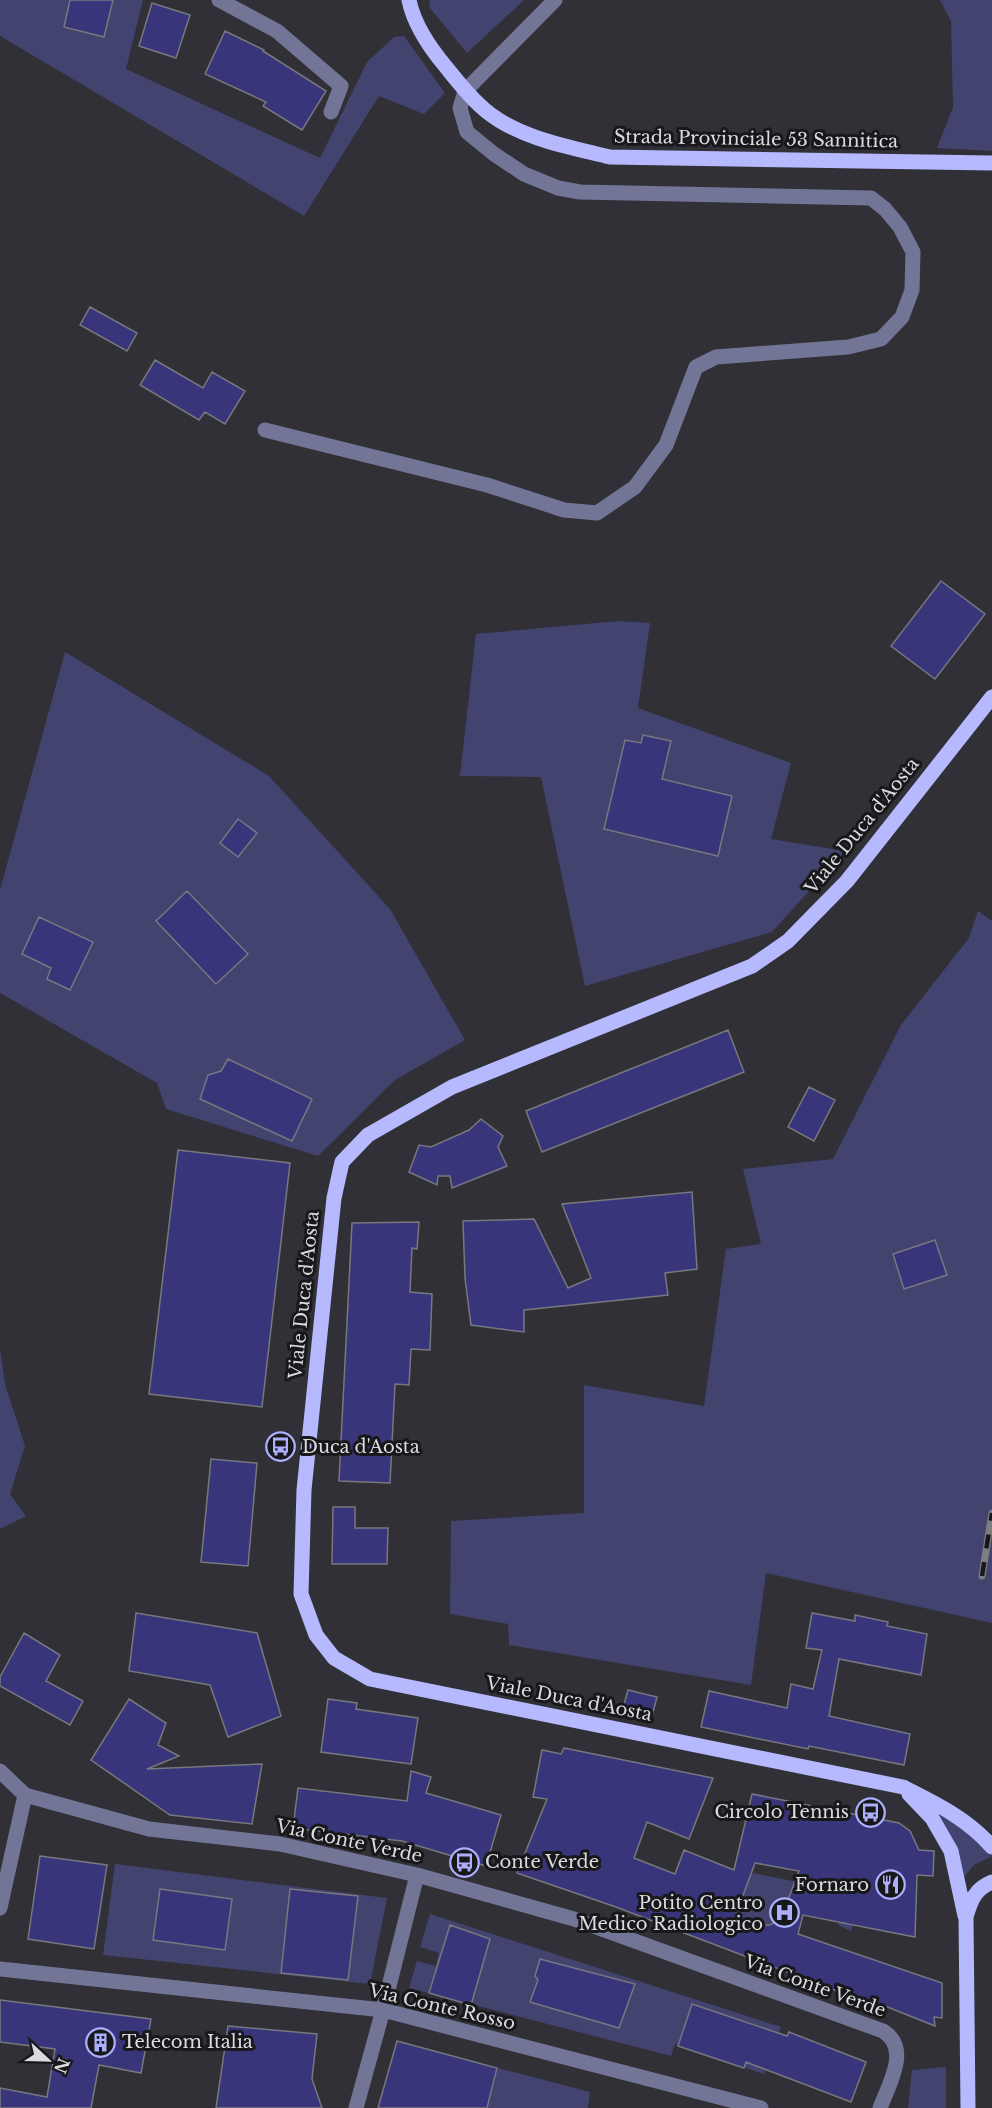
<svg xmlns="http://www.w3.org/2000/svg" width="992" height="2108" viewBox="0 0 992 2108" font-family="'Libre Baskerville',serif">
<rect width="100%" height="100%" fill="#303036"/>
<path fill="#434370" d="M0,0H143L126,69L320,158L367,62L394,37L404,36L445,93L424,114L379,96L304,216L0,36Z
M430,0H524L467,53L429,7Z
M940,0H992V151L937,148L953,107L951,21Z
M619,621L650,623L638,708L791,763L771,839L845,851L772,932L585,986L541,777L460,776L476,634Z
M65,652L269,776L390,909L465,1040L395,1080L318,1156L166,1109L157,1083L0,993V890Z
M978,911L992,921V1623L766,1573L751,1685L509,1645L508,1624L450,1614L451,1521L584,1513V1385L704,1406L726,1249L761,1244L743,1169L833,1159L901,1025L969,938Z
M0,1348L5,1384L25,1446L10,1494L26,1516L0,1529Z
M931,1806L971,1835L992,1856L974,1865L963,1878Z
M115,1864L387,1898L370,1984L103,1955Z
M729,1868L861,1895L851,1931L838,1925L842,1916L791,1893L780,1921C762,1927 752,1924 735,1917Z
M430,1914L781,2027L764,2074L675,2044L671,2056L409,1988L417,1961L436,1966L439,1953L420,1947Z
M946,2067V2108H908L912,2070Z
M498,2068L590,2092L588,2108H487Z"/>
<path fill="#39357a" stroke="#77787f" stroke-width="1.5" fill-rule="evenodd" d="M70,0H113L104,37L64,27Z
M152,3L190,15L176,58L139,46Z
M225,31L264,50L263,51L326,91L302,130L263,106L266,102L205,74Z
M90,307L137,333L127,351L80,325Z
M155,360L203,388L212,372L245,391L225,424L205,412L199,420L140,385Z
M941,581L985,614L935,679L891,646Z
M643,735L671,741L662,779L732,796L718,856L604,829L625,740L641,743Z
M238,819L257,833L238,857L220,843Z
M187,891L248,954L216,984L156,921Z
M39,917L93,942L70,990L47,979L51,968L22,954Z
M728,1030L744,1072L542,1152L526,1111Z
M228,1059L312,1099L292,1141L200,1099L208,1075L221,1071Z
M809,1087L835,1100L814,1141L788,1127Z
M481,1119L503,1136L498,1147L507,1166L452,1188L450,1176H438L437,1185L409,1172L419,1145L431,1147L469,1130Z
M178,1150L290,1163L262,1407L149,1394Z
M692,1192L697,1269L665,1273L668,1295L524,1310V1332L471,1325L465,1278L463,1221L534,1219L568,1288L591,1278L562,1204Z
M419,1222L417,1249L412,1248L410,1292L432,1294L430,1350L411,1349L409,1385L395,1384L390,1483L339,1481L352,1223Z
M935,1240L947,1275L904,1289L893,1254Z
M211,1459L257,1463L248,1566L201,1562Z
M333,1507H355V1528H388L387,1564H332Z
M136,1613L257,1633L281,1716L228,1737L210,1685L129,1671Z
M812,1613L855,1621V1615L888,1622L887,1626L927,1634L921,1675L839,1659L829,1716L910,1734L904,1765L809,1746L808,1749L701,1727L709,1691L787,1708L791,1684L813,1689L822,1650L806,1648Z
M24,1633L60,1655L46,1681L83,1701L70,1725L0,1686V1677Z
M628,1690L657,1697L652,1716L623,1708Z
M129,1699L166,1723L158,1745L179,1756L147,1769L262,1764L252,1824L170,1815L91,1760Z
M328,1699L357,1703L356,1709L418,1718L411,1764L321,1752Z
M564,1748L713,1778L689,1839L647,1822L634,1858L675,1874L684,1850L734,1870L752,1794L899,1823L910,1831L919,1850L934,1851L933,1876L917,1875L915,1937L803,1915L798,1934L942,1983V2018L934,2017L935,2026L885,2006L884,2009L616,1907L517,1873L547,1799L533,1797L542,1750L561,1754ZM755,1863L799,1871L780,1921L769,1925H756L735,1917Z
M411,1771L431,1777L426,1793L501,1815L486,1866L402,1841L293,1828L298,1788L407,1801Z
M40,1856L107,1865L94,1949L28,1939Z
M160,1889L232,1899L225,1950L153,1940Z
M290,1889L358,1896L348,1980L281,1973Z
M450,1925L490,1939L471,2005L429,1993Z
M540,1959L635,1984L619,2028L530,2002L538,1980L535,1976Z
M0,2000L151,2019L141,2073L99,2065L91,2108H0V2088L47,2097L55,2049L0,2042Z
M692,2004L787,2036L789,2032L866,2062L851,2102L746,2062L744,2068L678,2046Z
M228,2026L317,2034L312,2079L322,2108H216Z
M397,2041L497,2068L487,2108H378Z"/>
<g fill="none" stroke-linecap="round" stroke-linejoin="round">
<path stroke="#737597" stroke-width="15" d="M219,0L277,31L341,86L331,112
M265,430L487,485L564,510L597,513L635,487L666,445L696,367L716,357L848,347L881,339L902,317L912,290L913,252L900,227L885,209L871,198L580,192L558,188L524,174L494,154L467,132L460,108L465,91L555,0
M0,1771L25,1795L149,1829L280,1844L417,1875L574,1919L883,2031C911,2048 889,2084 880,2108
M0,1908L25,1795
M0,1969L383,2010L761,2108
M356,2108L383,2010L417,1875"/>
<path stroke="#b6b9fe" stroke-width="15" d="M409,0C414,25 430,48 446,67C459,83 473,101 490,114C523,139 570,147 610,157L992,163
M992,697L847,881L788,941L752,966L452,1087L368,1135L342,1162L334,1198L304,1490L301,1594L316,1635L334,1658L370,1679L903,1787C935,1803 968,1819 992,1847
M909,1794L932,1818L951,1851L965,1916
M968,2108L966,1917C971,1900 975,1889 992,1882"/>
<defs>
<path id="rail" d="M982,1576L992,1513"/>
</defs>
<use href="#rail" stroke="#7d7e82" stroke-width="7"/>
<use href="#rail" stroke="#18181b" stroke-width="4.5" stroke-dasharray="14" stroke-linecap="butt"/>
</g>
<defs>
<symbol id="bus-ring" viewBox="-11 -11 22 22"><circle r="9.5" fill="#18181b" stroke="#acaffb" stroke-width="1.5"/><path d="M-5-6H5V4H4V6H2V4H-2V6H-4V4H-5ZM-3.5-4V0h7V-4ZM-3.5 1.2v1.5H-2V1.2ZM2 1.2v1.5H3.5V1.2Z" fill="#acaffb"/></symbol>
<symbol id="restaurant-ring" viewBox="-11 -11 22 22"><circle r="9.5" fill="#18181b" stroke="#acaffb" stroke-width="1.5"/><path d="M-5-6h1v4h1v-4h1v4h1v-4h1v5L-1.5 .5V6h-2V.5L-5-1ZM5-6V6H3V1.5H1.5Q1.5-4 5-6Z" fill="#acaffb"/></symbol>
<symbol id="hospital-ring" viewBox="-11 -11 22 22"><circle r="9.5" fill="#18181b" stroke="#acaffb" stroke-width="1.5"/><path d="M-5-5h3v3.5h4V-5h3V5h-3V1.5h-4V5h-3Z" fill="#acaffb"/></symbol>
<symbol id="building-ring" viewBox="-11 -11 22 22"><circle r="9.5" fill="#18181b" stroke="#acaffb" stroke-width="1.5"/><path d="M-4-6H4V6H1V3H-1V6H-4ZM-2.5-4.3h1.7v1.8h-1.7ZM.8-4.3h1.7v1.8H.8ZM-2.5-1h1.7V.8h-1.7ZM.8-1h1.7V.8H.8Z" fill="#acaffb"/></symbol>
</defs>
<g fill-rule="evenodd">
<use href="#bus-ring" x="264" y="1430" width="33" height="33"/>
<use href="#bus-ring" x="854" y="1796" width="33" height="33"/>
<use href="#bus-ring" x="448" y="1846" width="33" height="33"/>
<use href="#restaurant-ring" x="874" y="1868" width="33" height="33"/>
<use href="#hospital-ring" x="768" y="1896" width="33" height="33"/>
<use href="#building-ring" x="84" y="2026" width="33" height="33"/>
</g>
<g text-anchor="middle" stroke-width="6" stroke-linejoin="round" paint-order="stroke">
<g font-size="18" fill="#dadbde" stroke="#18181b">
<text transform="translate(756 139) rotate(1)" y="6">Strada Provinciale 53 Sannitica</text>
<text transform="translate(862 826) rotate(-51)" y="6">Viale Duca d'Aosta</text>
<text transform="translate(304 1295) rotate(-84)" y="6">Viale Duca d'Aosta</text>
<text transform="translate(569 1699) rotate(11)" y="6">Viale Duca d'Aosta</text>
<text transform="translate(349 1841) rotate(12)" y="6">Via Conte Verde</text>
<text transform="translate(815 1986) rotate(20)" y="6">Via Conte Verde</text>
<text transform="translate(442 2007) rotate(13)" y="6">Via Conte Rosso</text>
</g>
<g font-size="18" fill="#dadbde" stroke="#18181b" text-anchor="start">
<text x="302" y="1453">Duca d'Aosta</text>
<text x="849" y="1818" text-anchor="end">Circolo Tennis</text>
<text x="485" y="1868">Conte Verde</text>
<text x="869" y="1891" text-anchor="end">Fornaro</text>
<text x="763" y="1909" text-anchor="end">Potito Centro<tspan x="763" dy="21">Medico Radiologico</tspan></text>
<text x="122" y="2048">Telecom Italia</text>
</g>
</g>
<g transform="translate(48 2060) rotate(112)" stroke="#18181b" stroke-width="4.5" paint-order="stroke">
<path d="M0-4.5L10 22L0 15L-10 22Z" fill="#dadbde"/>
<text y="-9" font-size="16" font-weight="bold" text-anchor="middle" fill="#dadbde">N</text>
</g>
</svg>
